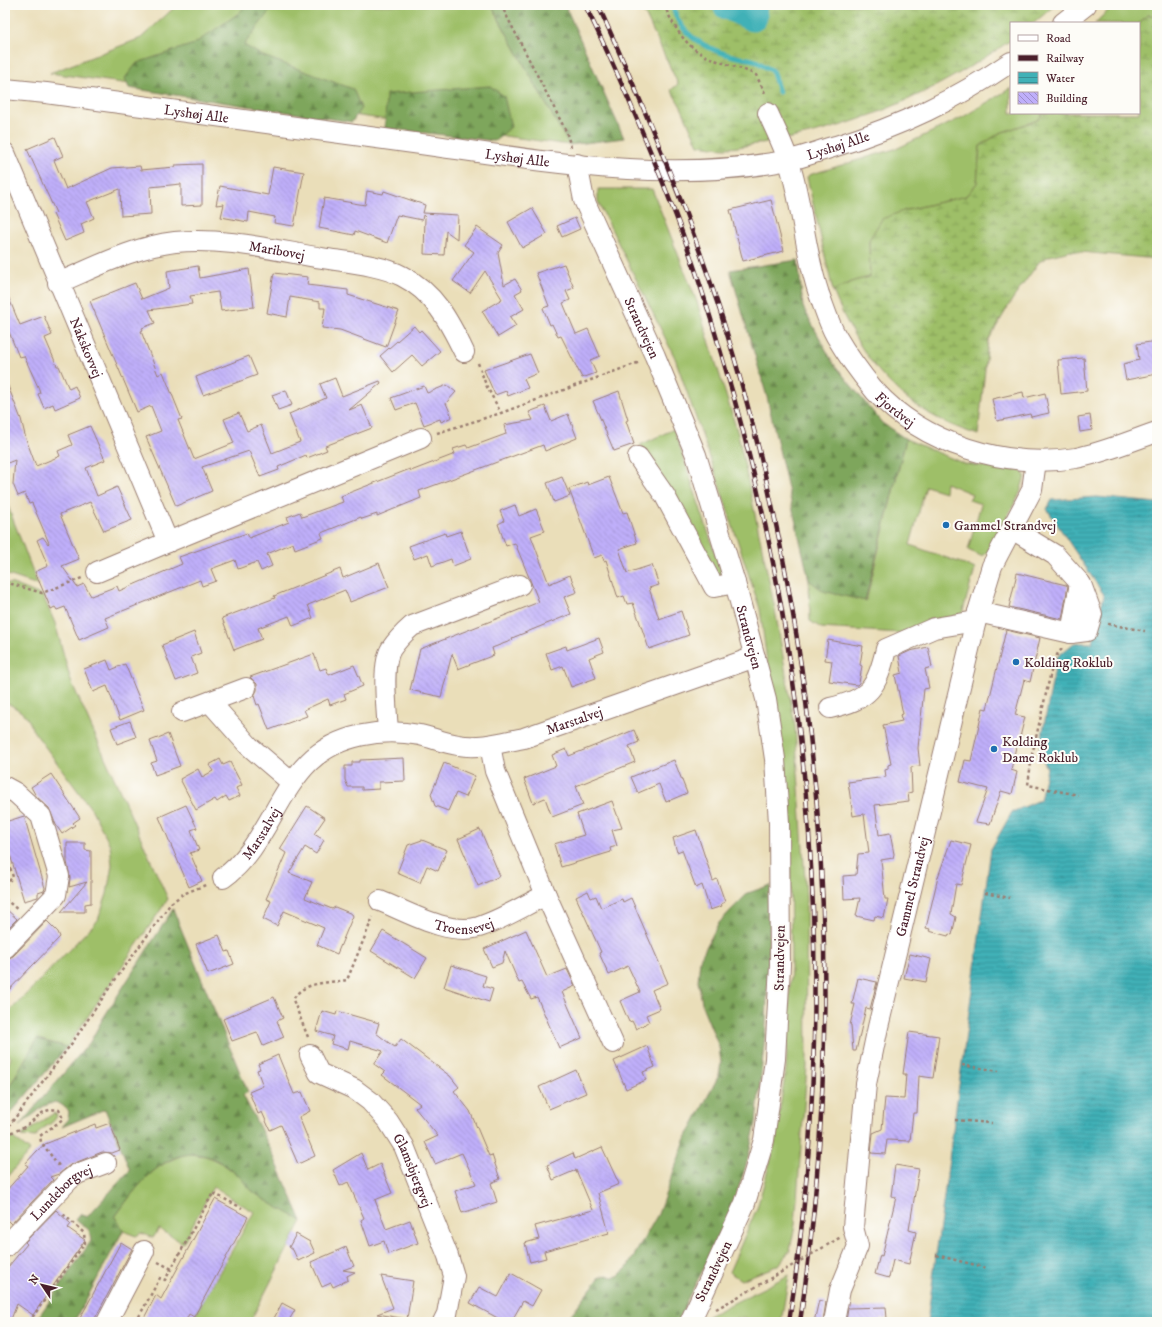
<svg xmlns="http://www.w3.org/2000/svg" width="1162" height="1327" viewBox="0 0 1162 1327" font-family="'IM FELL DW Pica',serif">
<defs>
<pattern id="forest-firs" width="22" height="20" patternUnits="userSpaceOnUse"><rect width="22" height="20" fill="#7ea65c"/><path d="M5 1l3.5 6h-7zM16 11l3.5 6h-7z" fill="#69874c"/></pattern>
<pattern id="wetland-marsh" width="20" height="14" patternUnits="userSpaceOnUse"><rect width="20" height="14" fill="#9ebf68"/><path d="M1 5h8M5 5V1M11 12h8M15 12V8" fill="none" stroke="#839b56"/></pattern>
<pattern id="water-rules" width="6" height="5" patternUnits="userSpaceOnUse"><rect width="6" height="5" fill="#40b1b7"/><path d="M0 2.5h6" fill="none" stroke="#388f95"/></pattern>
<pattern id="building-back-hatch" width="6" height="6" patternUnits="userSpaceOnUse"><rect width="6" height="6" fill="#bfaffa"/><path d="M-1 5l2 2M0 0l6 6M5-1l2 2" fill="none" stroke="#9d8ecb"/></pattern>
</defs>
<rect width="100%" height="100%" fill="#fdfcf7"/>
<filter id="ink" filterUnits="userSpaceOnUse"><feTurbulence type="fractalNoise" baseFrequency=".025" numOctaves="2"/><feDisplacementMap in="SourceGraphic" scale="8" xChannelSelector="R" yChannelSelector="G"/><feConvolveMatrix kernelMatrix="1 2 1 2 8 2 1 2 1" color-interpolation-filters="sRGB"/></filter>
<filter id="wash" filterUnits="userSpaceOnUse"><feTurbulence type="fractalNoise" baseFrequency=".012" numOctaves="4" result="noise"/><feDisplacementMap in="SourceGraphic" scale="16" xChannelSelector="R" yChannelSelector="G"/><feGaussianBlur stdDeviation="0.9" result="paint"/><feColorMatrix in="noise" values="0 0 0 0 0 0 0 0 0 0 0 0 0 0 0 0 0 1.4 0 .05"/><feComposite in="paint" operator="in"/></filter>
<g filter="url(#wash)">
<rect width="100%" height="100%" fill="#eadeb9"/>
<path fill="#9ebf68" stroke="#746f4a" d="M177,5H491L569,145L50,73L141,38Z
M1114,5H1157V16L1147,15L1139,24L1095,23Z
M1011,88V113H1043L1038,120L1000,133L980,146L977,183L966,196L903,211L869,240L870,277L854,281L833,291L807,177L809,175L898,148L963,117Z
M598,189H652L697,302L738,434L774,604L795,726L806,895L807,1067L795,1225L790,1250L779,1265L741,1280L729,1272L757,1208L774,1148L786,1069L791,967L790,835L760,609L717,478L675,358L598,202Z
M674,429L723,577L716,576L651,458L640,445Z
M906,439L965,464L1022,471L1025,476L1020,493L988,552L981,556L968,550L981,504L969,500L972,494L946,483L945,492L926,486L910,545L964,564L975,569L962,614L900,633L821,628L810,621L809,580L866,601Z
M5,499L6,501L38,585L5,574Z
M5,583L13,584L43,596L55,623L71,681L168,899L67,1047L37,1039L5,1094V1074L11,1057L9,1055H5V1033L10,1011L98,920L107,894L112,865L110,845L92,810L32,729C30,716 17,708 5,702Z
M54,1113L57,1115C55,1125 39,1127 36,1137L21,1136Z
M5,1137H12L30,1151L5,1179Z
M188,1154L206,1156L223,1164L241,1177L250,1189L302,1221L250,1322H191L254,1212L213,1187L183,1243L159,1229L153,1238L141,1233L136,1236L123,1231L115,1217C134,1190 153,1162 188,1154Z
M789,1275L781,1322H753L744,1317L725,1322H704L708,1316Z"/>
<path fill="url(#forest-firs)" stroke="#646244" d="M246,5H274L244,45L263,56L353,89L361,108L352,122L129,88L125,78L137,63L194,44L239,13Z
M491,5H565L624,138L569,145Z
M490,86L504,96L511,127L495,141L385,128L386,94Z
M798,260L803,307L833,363L882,423L906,439L865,601L823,591L809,580L767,397L730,270Z
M771,885L766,1025L756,1123L747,1162L729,1217L720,1238L687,1300L679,1322H565L600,1277L607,1275L612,1277L618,1276L627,1268L658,1214L686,1138L719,1075L721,1063L719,1047L703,1008L698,981L700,959L718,924L731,910L748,893Z
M173,909L248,1092L243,1095L271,1150L302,1221C287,1212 262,1200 250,1189C246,1186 244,1181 240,1177C235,1172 229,1168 223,1164C175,1133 140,1182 115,1217L123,1231L74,1322H35L91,1241L89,1230L76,1219L81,1213L87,1217L130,1170L105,1109L62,1127L68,1120L69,1111L62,1105L55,1102L44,1106L19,1126L90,1042L102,1020Z
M37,1039L67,1047L5,1120V1094Z"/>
<path fill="url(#wetland-marsh)" stroke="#746f4a" d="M635,5H1055L1034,23H1011V40C937,92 852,131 761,143C749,145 737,148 725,148C716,148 707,146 698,145L681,107L671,90L678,84L646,16Z
M1147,15L1157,16V259L1070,251L1049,256L1039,262L1012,300L988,341L978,435C902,411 862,363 833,291L854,281L870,277L869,240L882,219L903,211L966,196L977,183L980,146L1000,133L1038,120L1043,113H1139V24Z"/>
<path fill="url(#water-rules)" stroke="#456871" d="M1097,497L1157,503V1322H927L991,849L1012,812L1040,800L1047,768L1039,752L1057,657L1074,643H1092L1104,595L1047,509L1052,500Z"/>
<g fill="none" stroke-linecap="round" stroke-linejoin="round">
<path stroke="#40b1b7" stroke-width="5" d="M673,5C678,36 710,51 737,57C743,59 750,58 756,61C761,64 766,68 772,70L779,92"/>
<path stroke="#40b1b7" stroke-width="29" d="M727,5L753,17L752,5"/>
</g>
<g id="blocks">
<path fill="url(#building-back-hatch)" d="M55,137L63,156L54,160L66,189L112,168L140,166L141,170L175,167V165L202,164V205L181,206V184L150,187L151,214L121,216L120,189L87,202L94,218L81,224L84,233L65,241L53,214L56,213L27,149Z
M273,167L304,172L294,226L274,223L275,217L249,212L248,222L221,217L224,204L216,205L220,186L268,195Z
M367,191L383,194L384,191L425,205L423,213L458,215L457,239L446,231L444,255L424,254L425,217L423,215L422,220L397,215L387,243L355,231L354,235L319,228L324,198L365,205Z
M771,200L784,251L743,261L730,210Z
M532,208L547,234L522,248L508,222Z
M575,218L580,229L562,237L557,226Z
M477,227L503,245L498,253L504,285L515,279L522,290L515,294L524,309L510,317L516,326L498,337L482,311L502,299L485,271L470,293L453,281L474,252L464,245Z
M564,264L574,288L566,291L570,300L563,303L576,334L588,329L600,356L590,360L596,373L582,378L561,336L558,337L552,324L550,325L543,308L549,306L536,273Z
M198,266L200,278L249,269L254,307L221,311L218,292L190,296L192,304L149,310L155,323L142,328L143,330L141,331L158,375L163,372L182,419L178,420L194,459L234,443L224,419L239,413L247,431L261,425L272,453L300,442L289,414L326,398L320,384L335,378L342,396L380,381L381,383L349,410L362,405L372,428L325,446L327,450L307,458L306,455L278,467L279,470L260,477L249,451L202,467L212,491L176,506L146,437L161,431L151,406L137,412L90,301L135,283L142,299L169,288L167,271Z
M274,273L308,277L307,285L348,290V295L399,311L386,347L340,330L322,328L325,308H320V302L290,297L287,317L267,313Z
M5,289L20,325L44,316L52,335L45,338L57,366H59L69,389L75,386L80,398L55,409L53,404L44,408L38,394L40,393L39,389L24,356L19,357L5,322Z
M414,326L419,332L421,330L440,351L422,366L412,355L393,372L380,356Z
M1157,341V374L1126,380L1123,364L1139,360L1137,344Z
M530,354L538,373L524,379L528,388L508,396L506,391L495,395L484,370Z
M249,356L257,375L203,395L196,377Z
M1084,358L1087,391L1061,394L1058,360Z
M6,381L21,419L26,439L36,466L60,456L58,451L72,445L68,435L90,426L105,460L86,468L97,496L117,487L132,520L104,531L90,502L60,514L79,559L62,566L77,587L84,584L91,596L117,586L119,591L182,564L179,557L247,533L249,538L289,522L287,517L300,512L302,517L343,502L341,496L410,469L411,471L455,454L453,449L466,445L468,448L506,434L504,425L533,420L529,412L545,406L551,421L568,414L577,438L545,451L543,445L419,491L421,498L377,516V514L362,519L361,517L321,533L323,538L295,549L293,543L267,554L272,566L261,571L257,562L238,569L235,560L211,569L216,581L202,586L200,580L105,618L109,627L79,640L65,607L57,610L55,607L51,609L35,572L48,566L37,540L43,537L48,544L49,543L32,503L29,504L25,493L18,496L13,484L15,460L5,464Z
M447,385L456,392L446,403L452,417L441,422L440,419L424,425L415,403L396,410L391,398L424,386L427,393Z
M286,390L292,405L278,410L272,395Z
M619,391L628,420L626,421L634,444L614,451L593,401Z
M1023,392L1024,398L1045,393L1049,413L1031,417L1030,414L997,421L992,399Z
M1090,415L1092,430L1080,432L1078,417Z
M562,477L570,496L554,502L547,483Z
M609,477L623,513L627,512L637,543L619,549L627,573L652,565L659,585L649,588L659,619L681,611L689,635L649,649L633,603L627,604L624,596L618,598L606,560L604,561L602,555L594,558L569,489L587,482L588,485Z
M515,505L519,516L536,509L545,531L531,536L549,584L570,575L577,592L564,597L571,614L512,638L513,640L492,648L494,655L458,669L452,654L441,697L410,690L420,649L539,602L515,543L506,546L498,524L504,521L500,511Z
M461,531L471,559L453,566L451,559L432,566L428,554L414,559L409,546L445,533L446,536Z
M379,563L389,587L350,602L345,590L308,605L313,618L293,626L289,616L258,628L262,639L234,650L222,618L275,598L274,596L340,569L343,578Z
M1017,573L1066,585L1068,586L1062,619L1009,607Z
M1006,630L1040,638L1030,682L1024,680L1015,715L1025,717L1020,737H1018L1011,770L1017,772L1012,794L1001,791L990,824L976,822L988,789L960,782L965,760L971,761L983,708L987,709Z
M194,632L201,653L191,657L197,673L176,681L162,645Z
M599,638L604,652L589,658L596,678L571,687L563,666L552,670L546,653L566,646L567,650Z
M828,640L863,646L860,665L862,666L859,683L857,685L829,681L832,661L825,660Z
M928,647L932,667L925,669L929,688L924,689L918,748L920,766L911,767L912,792L908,793L909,801L875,805L879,835L890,833L894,854L893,858L881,860L885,899H888L884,918L875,916L874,920L856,916L860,898L844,899L843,876L856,875L858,854L869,853L864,814L853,816L848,782L886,777L885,770L888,769V765L891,764L883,725L902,721L900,715L903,714L895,675L902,673L899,656L910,651Z
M314,654L320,670L326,668L329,675L354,665L363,686L344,694L346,699L330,705L328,699L304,710L307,716L269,730L259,704L257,705L254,696L257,690V684L250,677Z
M107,660L111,670L125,664L144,710L120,720L107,686L93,692L84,669Z
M130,721L136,737L117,744L111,728Z
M634,730L639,742L629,746L635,762L576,786L583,805L552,817L545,798L533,803L524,779L556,766L552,755L566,749L569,756Z
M168,734L180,766L155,775L151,763L157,761L150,741Z
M404,758L405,781L379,782V789L362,790V787H348L345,780V766H352V762H360V760Z
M220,759L223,765L230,762L242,785L236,788L240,796L229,801L226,796L217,802L215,799L196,810L180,779L198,769L202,777L213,771L209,765Z
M674,760L687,793L666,802L659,784L638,793L631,777Z
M444,763L475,776L466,797L456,793L448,811L435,806L431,794Z
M51,774L80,818L73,823L75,825L62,834L56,825L49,808L36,796L31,787Z
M612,801L622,828L612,830L617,846L610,848L611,852L561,867L554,844L584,835L577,814Z
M186,805L197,828L191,830L199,850L190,853L202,881L189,887L159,817Z
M307,806L325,818L314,834L324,840L316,854L305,847L289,873L312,882L305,898L332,909L335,907L352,914L353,916L337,954L317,945L324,928L284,911L277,926L263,919L271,901L266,899L286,853L280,849Z
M24,816L45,888L44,891L38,893V897L24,901L5,838V822Z
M480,829L500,876L478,886L458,839Z
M696,830L713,881L717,879L725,902L721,904L722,906L710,910L702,885L696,888L682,850L677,852L673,838Z
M422,840L447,850L438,871L427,866L420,883L397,873L408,845Z
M951,840L971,845L961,885L956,884L951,914L956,917L952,935L949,934L948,936L929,931L930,929L926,928L938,877Z
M67,843H85V850L91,851V903L85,904V912H61L87,882L69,887L70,877L67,862Z
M588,891L591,898L596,896L601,908L622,899L623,902L631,898L668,983L652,990L660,1009L646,1015L649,1022L636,1029L632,1021L629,1022L620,1001L640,992L628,966L609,975L599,953L601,952L576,897Z
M5,908L17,919L5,931Z
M47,921L58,932L60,937L5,994V959L13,956Z
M526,930L547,977L567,969L575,986L562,992L582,1038L559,1048L537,997L531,999L522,982L519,983L505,951L502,963L492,967L484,949Z
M383,931L427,958L415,978L371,951Z
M219,935L226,952L229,951L234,964L208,974L196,944Z
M910,954L931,959L926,982L904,978Z
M451,965L486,976L483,986L493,989L489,1002L444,987Z
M858,978L877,982L870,1009L866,1008L856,1051H853L851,1025H850L855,1004H852Z
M274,997L283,1018L277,1021L284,1037L263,1046L257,1032L232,1041L223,1019Z
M322,1011L336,1015L337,1011L379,1023L376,1033L389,1043L395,1047L401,1039L450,1076L459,1087L454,1091L470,1111L489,1156L492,1155L500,1179L491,1183L497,1202L462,1213L455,1191L476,1184L462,1153L435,1164L425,1142L438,1136L415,1108L420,1104L382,1075L385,1072L374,1064L383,1051L350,1041L348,1049L331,1044L333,1036L316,1031Z
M909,1032L939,1036L933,1078L919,1076L917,1113H913L910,1141L887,1140L885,1154L871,1153L873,1133L882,1129L885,1098L904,1099L906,1074H903Z
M647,1046L655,1067L643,1072L646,1080L626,1089L614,1061Z
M278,1055L294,1094L302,1092L310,1111L299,1117L315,1156L298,1164L281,1125L270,1130L262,1112L258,1114L249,1092L263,1086L257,1070L260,1069L258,1064Z
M576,1070L586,1093L549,1109L539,1087Z
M110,1123L120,1150L112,1153L102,1152L70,1165L59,1174L50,1177L53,1180L11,1224L5,1218V1192L28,1166L25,1164L37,1151L45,1144L95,1124L96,1128Z
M602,1147L619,1184L598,1193L609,1233L544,1251L546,1258L530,1262L525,1243L539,1239L535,1226L593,1210L576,1170L553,1180L547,1165L573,1153L575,1159Z
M361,1153L368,1170L380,1164L392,1193L375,1200L386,1229L410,1220L418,1243L388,1254L384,1241L370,1246L361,1220L364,1218L348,1182L340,1186L333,1170Z
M895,1165L919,1169L909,1230L916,1232L909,1264L893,1260L889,1278L875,1274L880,1255L882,1256L896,1197L891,1196Z
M215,1199L248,1217L194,1317L189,1314L185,1322H142L156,1295L161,1299Z
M56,1210L71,1224L68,1228L85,1240L33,1315L17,1304L10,1322H5V1275L8,1267L27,1244L25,1242Z
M296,1234L310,1242L315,1253L298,1261L293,1250L289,1247Z
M121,1242L132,1249L93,1322H78Z
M346,1247L354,1266L343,1270L355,1272L347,1276L348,1280L333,1287L331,1283L322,1287L311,1262Z
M511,1273L541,1290L532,1306L523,1301L511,1322H505L470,1303L479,1287L498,1297Z
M381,1276L413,1281L407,1319L377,1314L393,1308Z
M819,1300L826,1302L823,1322H814Z
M282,1303L295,1310L288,1322H272Z
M886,1307L887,1319H881L882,1322H846L848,1308Z"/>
</g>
</g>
<g filter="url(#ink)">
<use href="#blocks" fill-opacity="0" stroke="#9a7e72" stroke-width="1"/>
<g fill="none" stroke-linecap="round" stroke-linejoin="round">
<defs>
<g id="minor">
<path d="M1063,23L1086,5"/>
<path id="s1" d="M5,89L46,93C171,110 296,127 421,144C542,161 667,184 789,160C805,157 821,150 836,146C901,126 955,100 1011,62"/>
<path id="s2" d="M768,113C776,131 786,150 791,169C803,210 805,253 819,294C824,307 829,324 836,336C847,355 861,374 875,391C923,444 1006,469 1076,458C1103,453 1130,441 1157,432"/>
<path id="s3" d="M5,153L168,542L421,438"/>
<path id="s4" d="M577,164L584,200L655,356L696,455L735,583L766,699L775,759L779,823L780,965L775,1059L764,1140L745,1203L690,1322"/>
<path id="s5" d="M58,283C96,267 133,247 175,242C223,237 274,250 322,258C346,262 381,265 402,276C434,292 449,321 464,352"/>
<path d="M638,457L665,496L714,587L735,583"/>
<path d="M97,572L168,542"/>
<path d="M978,612L1071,633L1080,583L1055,555L1012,529"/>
<path d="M1071,633L1087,631L1092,614L1081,584"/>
<path d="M210,702L249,746L291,782"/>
<path d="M830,708C870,699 877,688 886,649L934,628L976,621"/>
<path d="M182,712L246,688"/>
<path d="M388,732C387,711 381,665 391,649C397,640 404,633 412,626L520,585"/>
<path d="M490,745L495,771L546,895L613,1043"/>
<path d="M5,787L16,793L41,816L59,876L56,895L5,948"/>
<path id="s6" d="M223,878C263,850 275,796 309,762C338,734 382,728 420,735C433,738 445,743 458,745C480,749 503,742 524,738L755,657"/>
<path id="s7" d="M380,901C408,912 448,936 479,927C501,920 525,905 546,895"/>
<path id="s8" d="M310,1055L319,1073L354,1089L370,1101L388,1121L404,1146L448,1256L454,1276L447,1314L443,1322"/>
<path id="s9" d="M5,1247L69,1180L77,1174L106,1163"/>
<path d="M107,1322L144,1251"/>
<path id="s10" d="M834,1322L840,1290L858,1246L853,1227L866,1084L878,1027L978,612L992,566L1032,490L1036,461"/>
</g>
</defs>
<use href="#minor" stroke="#9a7e72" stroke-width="22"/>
<path stroke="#9a7e72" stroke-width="2.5" stroke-dasharray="3 3" stroke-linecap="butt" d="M501,5L566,131L571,147
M664,5C673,25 684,45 704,55C721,64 740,67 756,75L766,95
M478,363L486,385L501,413
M437,433L501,413L640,362
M5,582L42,593L82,578
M1108,624L1145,631
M1062,649L1058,653L1053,663L1032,755L1028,785L1078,795
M5,851L13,877L5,885
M985,893L1010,898
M5,899L18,910
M308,1037L293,1000C302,981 329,983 347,980L373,917
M5,1061L7,1062L5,1066
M962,1065L999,1071
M955,1120L992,1123
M5,1131L72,1043L110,987L171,903L183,894L208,884
M5,1134C13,1132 19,1130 26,1126C37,1118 44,1107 59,1110L63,1119L40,1136L41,1142L59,1166
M936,1255L987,1268
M158,1262L172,1269
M716,1309L754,1288
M29,1322L85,1243L84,1233L62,1213
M136,1322L160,1278L165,1280L213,1193L242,1208"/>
<use href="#minor" stroke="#fff" stroke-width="20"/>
<defs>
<path id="rail" d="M585,5C618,72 647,141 674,211C692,257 707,305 721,353C815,665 839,1000 789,1322
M598,5C644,106 687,208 721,314C823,639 850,985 800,1322"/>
</defs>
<use href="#rail" stroke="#4a1f2b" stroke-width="4.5"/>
<use href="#rail" stroke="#fdfcf7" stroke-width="3" stroke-dasharray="9" stroke-linecap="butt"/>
<path stroke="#9a7e72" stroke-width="2.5" stroke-dasharray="3 3" stroke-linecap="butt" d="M754,1288L841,1237"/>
</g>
</g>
<g fill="#1f6fb2" stroke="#fdfcf7" stroke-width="1.5">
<circle cx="946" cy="525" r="4"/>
<circle cx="1016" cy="662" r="4"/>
<circle cx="994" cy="749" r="4"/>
</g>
<g text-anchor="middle" stroke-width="4" stroke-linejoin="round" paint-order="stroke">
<g font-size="14" fill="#4a1f2b" stroke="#fdfcf7">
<text dy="5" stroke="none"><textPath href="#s1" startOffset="193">Lyshøj Alle</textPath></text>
<text dy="5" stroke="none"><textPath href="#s1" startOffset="841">Lyshøj Alle</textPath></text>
<text dy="5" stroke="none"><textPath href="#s1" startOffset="517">Lyshøj Alle</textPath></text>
<text dy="5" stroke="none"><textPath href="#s5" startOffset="227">Maribovej</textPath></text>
<text dy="5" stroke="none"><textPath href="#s4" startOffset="177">Strandvejen</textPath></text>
<text dy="5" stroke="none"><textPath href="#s3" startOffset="211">Nakskovvej</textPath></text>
<text dy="5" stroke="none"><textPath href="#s2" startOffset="329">Fjordvej</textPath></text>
<text dy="5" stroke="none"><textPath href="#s4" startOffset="505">Strandvejen</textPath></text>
<text dy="5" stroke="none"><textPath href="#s6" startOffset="423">Marstalvej</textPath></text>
<text dy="5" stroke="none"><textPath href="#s6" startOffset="59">Marstalvej</textPath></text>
<text dy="5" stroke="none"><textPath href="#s10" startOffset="446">Gammel Strandvej</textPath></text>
<text dy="5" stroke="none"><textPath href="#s7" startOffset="89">Troensevej</textPath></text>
<text transform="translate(779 958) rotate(-89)" y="5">Strandvejen</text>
<text dy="5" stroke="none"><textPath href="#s8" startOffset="161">Glamsbjergvej</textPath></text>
<text dy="5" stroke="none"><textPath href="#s9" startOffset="79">Lundeborgvej</textPath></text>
<text transform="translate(713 1271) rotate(-64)" y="5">Strandvejen</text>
</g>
<g font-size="14" fill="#4a1f2b" stroke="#fdfcf7" text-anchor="start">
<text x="954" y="530">Gammel Strandvej</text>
<text x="1024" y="667">Kolding Roklub</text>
<text x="1002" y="746">Kolding<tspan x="1002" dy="16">Dame Roklub</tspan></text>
</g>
</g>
<rect width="1162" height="1327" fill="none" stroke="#fdfcf7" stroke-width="20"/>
<rect x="1010" y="22" width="130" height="92" fill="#fdfcf7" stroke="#b5a4a5"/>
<rect x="1018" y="35" width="20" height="6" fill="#ffffff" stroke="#b5a4a5"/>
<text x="1046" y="42" font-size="12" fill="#4a1f2b">Road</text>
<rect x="1018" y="55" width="20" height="6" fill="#4a1f2b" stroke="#b5a4a5"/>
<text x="1046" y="62" font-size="12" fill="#4a1f2b">Railway</text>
<rect x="1018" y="72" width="20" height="12" fill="url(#water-rules)" stroke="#b5a4a5"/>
<text x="1046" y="82" font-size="12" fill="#4a1f2b">Water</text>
<rect x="1018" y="92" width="20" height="12" fill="url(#building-back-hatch)" stroke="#b5a4a5"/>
<text x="1046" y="102" font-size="12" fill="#4a1f2b">Building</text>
<g transform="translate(42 1285) rotate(305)" stroke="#fdfcf7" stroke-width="3" paint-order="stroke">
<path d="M0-3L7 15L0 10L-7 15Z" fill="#4a1f2b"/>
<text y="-6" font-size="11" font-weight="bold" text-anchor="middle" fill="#4a1f2b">N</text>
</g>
</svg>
